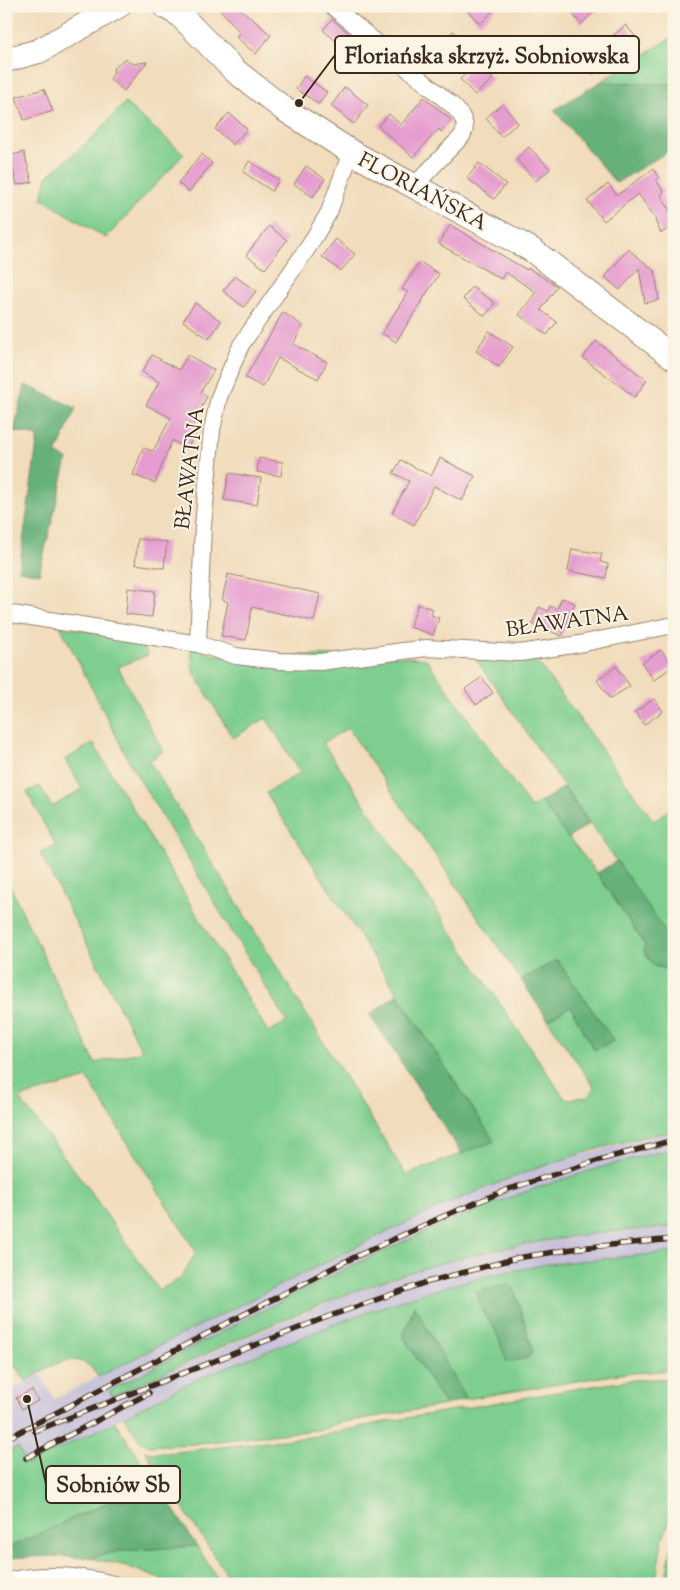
<svg xmlns="http://www.w3.org/2000/svg" width="680" height="1590" viewBox="0 0 680 1590" font-family="'Sorts Mill Goudy',serif">
<rect width="100%" height="100%" fill="#fcf5e5"/>
<filter id="ink" filterUnits="userSpaceOnUse"><feTurbulence type="fractalNoise" baseFrequency=".02" numOctaves="2"/><feDisplacementMap in="SourceGraphic" scale="10" xChannelSelector="R" yChannelSelector="G"/><feConvolveMatrix kernelMatrix="1 2 1 2 8 2 1 2 1" color-interpolation-filters="sRGB"/></filter>
<filter id="wash" filterUnits="userSpaceOnUse"><feTurbulence type="fractalNoise" baseFrequency=".0096" numOctaves="4" result="noise"/><feDisplacementMap in="SourceGraphic" scale="20" xChannelSelector="R" yChannelSelector="G"/><feGaussianBlur stdDeviation="1.12" result="paint"/><feColorMatrix in="noise" values="0 0 0 0 0 0 0 0 0 0 0 0 0 0 0 0 0 1.4 0 .05"/><feComposite in="paint" operator="in"/></filter>
<g filter="url(#wash)">
<rect width="100%" height="100%" fill="#f1dcbb"/>
<path fill="#c6c0d9" d="M674,1131V1149L536,1189L445,1224L364,1260L109,1392L112,1396L346,1295L427,1267L488,1252L567,1237L625,1229L674,1227V1252L548,1264L481,1277L420,1294L358,1315L194,1380L87,1436L26,1464L18,1447L6,1452V1425L15,1420L6,1406V1393L40,1373L54,1399L391,1229L490,1185L568,1158Z"/>
<path fill="#7ece8f" stroke="#5c7c56" fill-rule="evenodd" d="M674,36V84L600,82Z
M125,103L184,154L106,238L42,199L47,177L93,137Z
M60,626L139,641L148,655L118,667L163,751L149,761L406,1175L494,1141L266,793L300,773L266,718L233,738L193,671L191,648L215,655L397,656L426,659L531,808L541,802L597,873L645,945L644,952L654,966L674,971V1131C547,1154 428,1210 314,1268C242,1304 170,1340 98,1377C80,1345 50,1366 26,1381L6,1354V878L95,1063L142,1051L40,853L56,846L27,792L40,786L52,807L82,789L65,760L93,743L268,1032L287,1022L132,767ZM348,728L521,980L557,960L614,1041L594,1050L570,1006L548,1020L594,1087L588,1097L565,1099L323,743ZM87,1078L196,1252L181,1278L159,1290L85,1184L19,1098Z
M534,657L654,821L674,806V944L475,658Z
M674,1149V1227C591,1231 508,1244 427,1267C319,1299 215,1351 112,1396L109,1391C289,1297 473,1192 674,1149Z
M674,1252V1370L619,1374L466,1399L414,1306L403,1336L445,1405L338,1423L324,1429L193,1444L150,1446L140,1441L124,1417L194,1380L358,1315L420,1294L481,1277L548,1264ZM509,1284L514,1289L533,1352L495,1329L484,1314L486,1291Z
M674,1378V1509L662,1541L655,1584H233L145,1451L152,1453H167L319,1436L379,1423L580,1388L633,1380Z
M115,1422L168,1501L113,1500L6,1549V1452L18,1447L27,1464Z
M674,1538V1584H665L672,1544Z
M197,1546L221,1584H172L127,1566L89,1558L119,1551Z"/>
<path fill="#66b17a" stroke="#506e4c" d="M600,82L674,84V148L616,183L554,110Z
M25,385L76,408L56,454L67,459L39,574L19,570L38,436L14,431Z
M564,787L589,824L568,838L541,802Z
M617,861L674,944V971L654,966L644,952L645,945L597,873Z
M557,960L614,1041L594,1050L570,1006L548,1020L521,980Z
M397,994L494,1141L462,1154L370,1015Z
M509,1284L514,1289L533,1352L528,1358L507,1362L495,1329L484,1314L476,1292Z
M414,1305L466,1399L445,1405L403,1336C406,1325 413,1317 414,1305Z
M113,1500L168,1501L197,1546L119,1551L89,1558L52,1556L6,1558V1549Z"/>
<g id="blocks">
<path fill="#e59ccf" d="M217,6H237L271,35L256,54L236,37L240,32Z
M463,6H498L480,24Z
M566,6H601L581,24Z
M332,19L351,35L342,46L323,30Z
M626,25L641,44L631,52L626,46L593,74L577,55L596,39L601,45Z
M453,31L469,46L466,49L493,79L475,95L460,79L466,74L438,47Z
M125,58L132,64L147,62L124,91L110,79L114,73L113,69Z
M304,76L327,92L319,104L296,89Z
M345,87L368,105L354,124L331,106Z
M44,89L53,111L24,120L16,97Z
M424,97L451,120L441,132L439,129L413,157L378,126L389,114L401,125Z
M502,104L518,123L501,137L486,118Z
M229,113L247,129L233,145L215,129Z
M529,147L550,169L536,181L516,159Z
M24,152L32,182L17,185L9,156Z
M202,154L212,163L189,192L178,183Z
M249,161L279,180L272,191L243,172Z
M479,163L506,184L494,199L467,178Z
M306,166L325,179L313,197L294,184Z
M653,169L659,177L656,180L664,192L661,195L674,218V226L661,233L655,221L657,220L638,194L604,221L587,201L608,184L617,195Z
M450,225L527,270L528,268L557,286L541,310L557,322L547,335L519,315L536,292L505,272L501,279L439,244Z
M269,226L287,240L265,269L246,255Z
M336,239L355,254L341,271L322,257Z
M628,249L655,271L659,300L645,303L639,268L620,290L605,277Z
M420,262L439,274L396,342L382,333L408,292L402,289Z
M235,276L256,291L244,307L223,291Z
M472,287L495,303L485,316L463,299Z
M195,303L221,321L209,339L183,321Z
M283,312L303,326L293,344L327,362L318,379L278,358L263,387L245,378Z
M489,331L513,347L499,367L476,351Z
M596,341L647,380L635,397L583,358Z
M152,355L179,370L188,355L214,370L200,393L207,396L192,428L197,431L187,449L172,440L155,483L133,475L143,448L153,451L171,418L146,405L159,382L142,372Z
M259,458L283,462L281,476L257,472Z
M440,458L475,476L462,501L434,486L414,525L392,513L409,481L393,473L401,460L431,476Z
M229,473L261,478L257,505L224,500Z
M138,539L167,542L164,568L135,564Z
M572,549L602,554L600,562L608,564L606,578L568,571Z
M228,574L320,594L314,621L252,607L246,640L221,636L228,602L222,600Z
M128,588L155,591L152,617L126,614Z
M562,598L575,603L562,636L532,624L539,607L548,611L550,606L557,609Z
M418,604L433,609L431,615L439,618L433,635L410,627Z
M661,650L673,666L654,680L642,663Z
M616,666L630,686L610,699L597,680Z
M482,677L493,693L476,705L465,689Z
M654,699L663,711L644,725L635,712Z
M32,1390L38,1401L22,1409L16,1398Z"/>
</g>
</g>
<g filter="url(#ink)">
<use href="#blocks" fill-opacity="0" stroke="#96836c" stroke-width="1"/>
<g fill="none" stroke-linecap="round" stroke-linejoin="round">
<defs>
<path id="street" d="M332,6L452,105C461,114 469,124 462,136L413,187
M6,613L198,644L236,656L280,661L320,662L426,648L520,653L579,644L674,625
M198,644L203,526L212,430L219,397L241,345L309,246L329,212L351,152
M6,1581C42,1573 78,1575 113,1584"/>
<path id="secondary" d="M165,6L180,15L234,70L284,109L351,152L532,250L674,358
M6,60L39,51L118,6"/>
</defs>
<use href="#street" stroke="#96836c" stroke-width="18"/>
<use href="#secondary" stroke="#96836c" stroke-width="26"/>
<use href="#street" stroke="#fff" stroke-width="16"/>
<use href="#secondary" stroke="#fff" stroke-width="24"/>
<defs>
<path id="rail" d="M35,1431L327,1317L424,1283L517,1258L579,1248L674,1239
M6,1439L344,1262L444,1216L509,1189L599,1160L674,1140
M26,1458L149,1393"/>
</defs>
<use href="#rail" stroke="#3b2a1e" stroke-width="5.5"/>
<use href="#rail" stroke="#fcf5e5" stroke-width="4" stroke-dasharray="11" stroke-linecap="butt"/>
</g>
</g>
<g text-anchor="middle" stroke-width="4" stroke-linejoin="round" paint-order="stroke">
<g font-size="21" fill="#3b2a1e" stroke="#fcf5e5">
<text transform="translate(423 191) rotate(28)" y="7">FLORIAŃSKA</text>
<text transform="translate(189 468) rotate(-83)" y="7">BŁAWATNA</text>
<text transform="translate(567 621) rotate(-8)" y="7">BŁAWATNA</text>
</g>
</g>
<path fill="none" stroke="#3b2a1e" stroke-width="2" d="M299 103L335 55M27 1399L46 1484"/>
<g fill="#3b2a1e" stroke="#fcf5e5" stroke-width="2">
<circle cx="299" cy="103" r="5"/>
<circle cx="27" cy="1399" r="5"/>
</g>
<g fill="#fcf5e5" stroke="#3b2a1e" stroke-width="2">
<rect x="335" y="36" width="304" height="37" rx="5"/>
<rect x="46" y="1466" width="134" height="37" rx="5"/>
</g>
<g font-size="22" text-anchor="middle" font-weight="bold" fill="#3b2a1e">
<text x="487" y="63">Floriańska skrzyż. Sobniowska</text>
<text x="113" y="1492">Sobniów Sb</text>
</g>
<rect width="680" height="1590" fill="none" stroke="#fcf5e5" stroke-width="25"/>
</svg>
